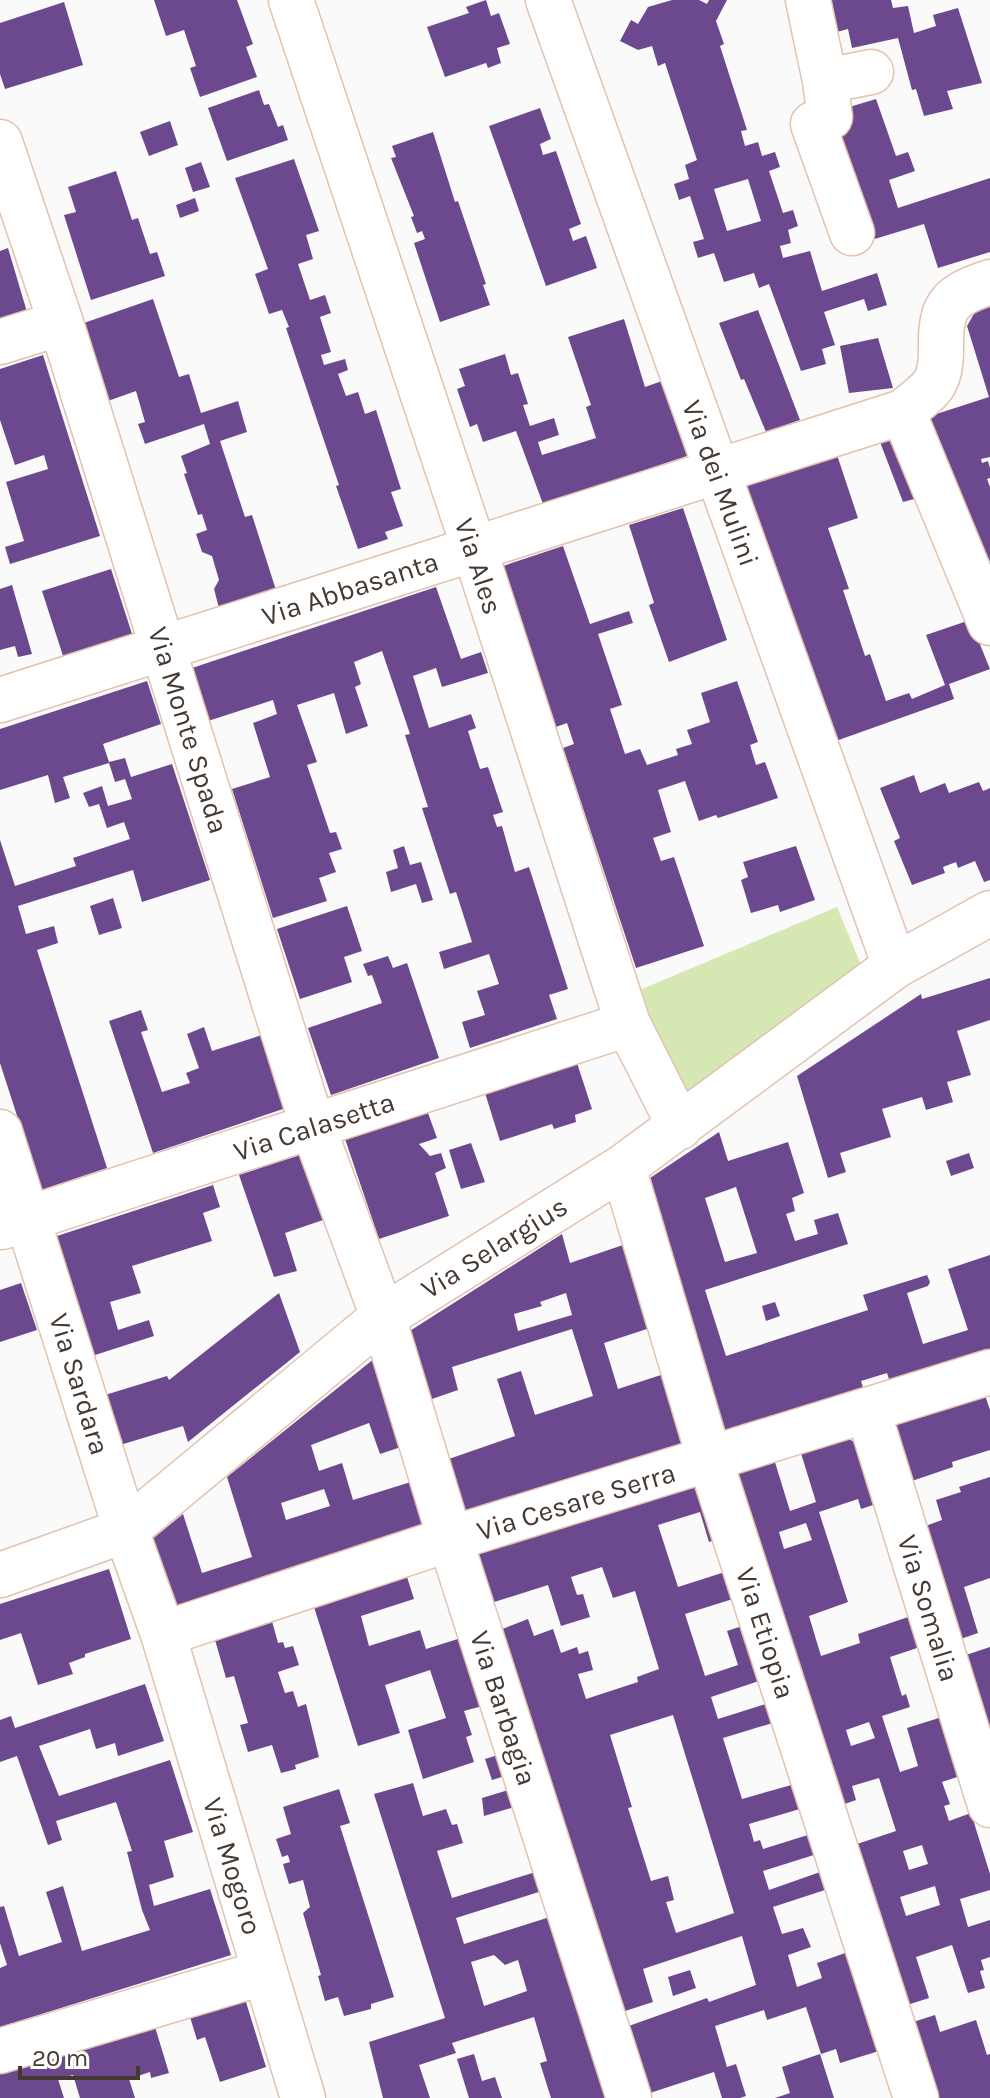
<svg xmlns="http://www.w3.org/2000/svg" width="990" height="2098" viewBox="0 0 990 2098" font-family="Karla,sans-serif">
<rect width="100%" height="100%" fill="#fafafa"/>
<path fill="#d5e8b4" d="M837,907L862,967L687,1108L630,994Z"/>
<path fill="#6c498e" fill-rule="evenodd" d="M154,0H237L253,44L246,47L257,77L200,97L190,68L196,66L184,30L166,36Z
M486,0L491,16L499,13L510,44L497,48L501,63L488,68L486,63L445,77L427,27L469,13L466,7Z
M672,0H699L707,4L709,0H727L716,21L724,44L720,46L747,130L741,131L745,146L758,142L762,156L775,152L780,167L769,171L783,213L793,210L798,226L788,230L791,243L780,246L783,258L810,251L822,291L877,273L887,305L868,311L864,299L824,312L835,345L822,349L826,364L801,371L769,284L759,288L754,273L724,282L714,253L698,258L693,242L704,239L690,196L679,200L674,184L689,179L685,165L697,160L665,63L658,66L652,46L638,50L620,41L631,20L638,24L648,7ZM748,179L761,221L727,231L714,189Z
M814,0H891L893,8L908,6L914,33L936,26L933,15L958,8L982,83L947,91L953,109L924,116L916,89L912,90L898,38L852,48L848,29L822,36Z
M64,2L83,65L5,89L0,74V23Z
M259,90L264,105L269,104L278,127L283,125L288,140L227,161L208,108Z
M876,99L896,156L908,152L915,171L889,180L898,208L990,178V252L938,268L924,224L868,241L828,129L852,121L846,108Z
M540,108L551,139L540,144L543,155L556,151L581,224L569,229L573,241L586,236L597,268L546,286L489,126Z
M170,121L178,145L149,156L140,132Z
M433,132L455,202L458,201L486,284L483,285L490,305L440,322L414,243L425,239L422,231L417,233L411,217L414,216L391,158L396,157L392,146Z
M294,159L319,231L306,235L313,259L298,264L310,300L325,295L331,313L320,317L331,352L321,355L324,365L345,359L348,370L338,374L346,396L358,392L365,414L376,410L401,489L391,492L403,526L385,532L388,539L358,549L336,486L339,485L286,328L289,327L282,310L269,314L255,274L268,269L235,178Z
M201,162L210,187L193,192L185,168Z
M116,171L132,220L138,218L150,254L157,252L165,276L91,300L64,215L76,212L68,187Z
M195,198L199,211L180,218L176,205Z
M8,248L27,312L0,320V251Z
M153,299L179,377L189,374L201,413L238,401L247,432L220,441L245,517L252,515L276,590L219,608L214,589L219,580L212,556L202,552L196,534L207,530L202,514L198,515L184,474L187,473L181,456L210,444L204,424L145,444L138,424L145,422L136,391L105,402L81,324Z
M990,307V457L981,459L982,463L988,461L990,468V478L987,479L990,487V598L921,419L989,397L967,326L975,312Z
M758,310L800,420L766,432L744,379L741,380L719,323Z
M624,319L645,387L662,381L687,456L543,504L516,431L483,442L477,424L470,427L457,389L465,386L459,369L505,354L511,375L518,373L528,404L523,405L530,426L554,418L559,435L538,442L542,455L596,438L586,407L591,405L568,337Z
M878,338L893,388L849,393L840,346Z
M43,355L100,536L10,564L5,547L24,541L6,482L48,469L44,455L15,465L0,420V369Z
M893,437L918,498L903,502L880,442Z
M837,455L858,518L828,528L849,589L843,590L865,656L870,654L886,701L909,693L912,699L945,685L926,635L970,620L990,669L949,684L954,699L833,742L746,485Z
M683,508L727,640L669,662L649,605L654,603L629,525Z
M563,546L590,624L629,611L633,623L598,634L622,705L610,709L625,754L640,749L647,765L678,755L676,749L692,744L687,730L710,722L701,693L737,681L758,742L750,745L756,765L765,762L778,798L718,818L716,815L699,821L685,781L658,790L671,832L653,838L661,861L674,857L704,946L636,968L563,748L574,744L567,723L556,727L503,566Z
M111,569L133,637L64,659L42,591Z
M12,585L32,654L18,657L15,646L0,650V589Z
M436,587L461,659L481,652L488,673L442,687L436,668L413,676L429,728L471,714L476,728L468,731L480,769L488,767L503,812L493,815L497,827L502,826L515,872L529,867L568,989L549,995L557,1019L470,1048L462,1022L485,1015L477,991L499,984L489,954L444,969L439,952L472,942L456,892L450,894L422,808L428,807L405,735L410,734L382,651L354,662L361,684L355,687L368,726L346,734L334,693L297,705L317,762L307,765L330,833L336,832L342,849L329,853L336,872L319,878L327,901L273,918L232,789L270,777L253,723L277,714L273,700L208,721L192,668Z
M147,681L161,724L103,744L109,762L125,758L131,777L172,764L210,880L142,902L133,870L18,906L26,934L54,926L58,943L37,950L107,1168L41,1190L0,1063V840L15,886L76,866L73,858L130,839L124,822L107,828L99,804L89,807L83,793L102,786L108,806L132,799L125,779L115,782L109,763L63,777L70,798L55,803L48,775L0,790V729Z
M914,775L920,793L945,783L949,793L979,782L983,791L990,788V880L984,882L975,861L958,868L956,862L943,867L945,873L912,885L894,841L900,838L880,788Z
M404,846L410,865L421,862L433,900L422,903L416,884L391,892L386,872L398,868L393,850Z
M796,846L815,900L780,912L778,905L751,913L741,880L748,877L743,862Z
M113,898L122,928L99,935L90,906Z
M347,906L362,951L344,957L352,982L300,999L277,929Z
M388,956L393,968L407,963L439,1058L331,1095L308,1028L382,1003L372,975L368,976L363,964Z
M990,978V1020L957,1031L971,1075L947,1082L953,1102L926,1110L922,1097L882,1109L891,1137L840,1153L846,1172L828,1178L797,1076L921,994L922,999Z
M141,1010L148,1030L141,1032L162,1092L190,1083L186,1073L199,1068L187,1034L204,1027L212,1051L262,1035L286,1108L153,1153L109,1021Z
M577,1063L592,1109L575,1115L576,1122L554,1129L552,1124L500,1141L485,1093Z
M428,1113L437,1138L419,1144L430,1156L441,1153L446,1168L435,1173L449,1216L379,1239L345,1139Z
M719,1132L728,1161L788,1142L804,1193L792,1198L795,1211L786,1214L795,1241L818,1234L814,1220L838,1213L848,1244L705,1290L726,1356L868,1310L863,1295L927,1275L930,1282L928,1286L907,1293L923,1344L968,1330L948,1269L990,1255V1350L890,1382L887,1373L861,1381L864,1391L725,1435L644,1182ZM736,1187L757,1253L725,1262L705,1198Z
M471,1143L485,1182L461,1189L449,1150Z
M969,1153L974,1168L951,1176L946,1161Z
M300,1155L323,1220L285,1233L297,1271L274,1277L239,1175Z
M213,1185L220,1207L203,1213L212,1241L132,1266L141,1293L110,1302L118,1330L149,1320L154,1336L92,1356L54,1237Z
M562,1234L570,1263L626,1244L653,1327L604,1343L618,1389L667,1373L689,1445L464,1517L446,1460L515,1436L497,1379L521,1371L535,1415L593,1396L572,1329L452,1367L458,1390L426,1401L405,1334ZM566,1293L572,1315L518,1331L514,1314L542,1306L540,1302Z
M21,1283L37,1330L0,1342V1290Z
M279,1293L300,1352L188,1442L183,1426L120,1445L105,1395L167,1376L169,1380Z
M775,1302L780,1316L766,1321L762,1306Z
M375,1358L404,1446L380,1454L369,1423L311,1445L319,1471L342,1463L353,1500L414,1481L429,1528L172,1611L150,1541L183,1514L202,1573L252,1557L227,1477ZM324,1489L330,1506L286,1520L281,1503Z
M984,1392L990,1410V1450L952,1462L953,1467L906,1483L887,1422Z
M843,1436L858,1444L876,1504L861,1509L858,1499L819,1512L848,1602L809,1616L821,1656L860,1643L858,1634L911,1616L920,1647L890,1657L902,1696L906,1694L910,1707L882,1716L900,1772L918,1766L907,1728L942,1717L960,1776L942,1782L950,1804L944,1806L949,1821L971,1813L990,1874V1890L960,1899L968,1927L990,1920V1957L981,1960L984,1970L980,1971L985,1988L968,1993L952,1945L916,1957L929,1998L904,2006L854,1845L896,1831L879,1778L852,1786L856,1800L842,1805L737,1471L774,1459L790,1511L816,1502L800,1450ZM806,1523L812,1540L784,1549L779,1532ZM869,1722L875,1738L851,1746L846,1730ZM922,1845L928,1864L909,1870L903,1851ZM935,1886L940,1905L906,1916L900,1897Z
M990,1477V1578L964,1587L978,1633L955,1641L920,1528L942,1520L936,1500L961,1492L959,1487Z
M700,1483L718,1539L709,1542L700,1512L658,1525L678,1587L728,1571L736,1598L685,1614L705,1676L738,1665L727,1631L745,1625L762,1680L711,1697L718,1719L769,1703L776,1722L723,1738L742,1799L795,1784L803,1808L749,1824L754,1842L760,1840L763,1849L811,1834L817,1854L763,1871L769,1890L823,1871L828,1889L773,1907L782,1934L803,1928L811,1947L788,1955L797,1987L822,1978L817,1963L848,1952L879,2051L840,2063L836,2049L821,2054L806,2007L767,2020L764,2010L715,2026L727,2067L736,2064L746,2096L740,2098H722L714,2072L647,2094L626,2027L707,1998L709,2002L756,1985L742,1936L643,1969L653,2002L622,2012L500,1630L528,1619L534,1636L553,1629L561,1653L577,1647L579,1654L588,1651L593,1670L578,1674L586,1699L638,1682L637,1677L659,1669L635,1591L613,1598L602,1567L571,1577L577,1595L583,1594L590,1617L561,1626L548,1585L491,1603L476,1554ZM673,1715L734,1913L676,1933L666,1902L674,1900L668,1876L651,1881L628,1808L632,1807L610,1735Z
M109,1569L131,1639L85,1654V1657L69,1663L73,1674L38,1685L21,1633L0,1640V1604Z
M407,1577L414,1599L361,1616L369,1646L420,1630L426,1649L464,1637L486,1705L464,1711L472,1735L466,1737L474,1762L423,1779L408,1730L446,1718L430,1670L385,1685L400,1733L358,1746L314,1607Z
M272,1621L278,1643L283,1642L285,1648L293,1646L299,1665L278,1672L285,1693L293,1691L298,1707L306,1704L319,1757L295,1765L296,1769L281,1773L272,1745L248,1752L240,1725L248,1723L234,1676L226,1678L215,1640Z
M990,1647V1750L960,1657Z
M145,1684L164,1741L118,1756L115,1743L96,1749L90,1729L39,1746L59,1796L170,1760L193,1832L164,1841L174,1877L149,1885L154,1906L210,1889L231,1955L0,2027V1968L7,1965L0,1943V1907L4,1906L19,1956L62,1942L46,1892L63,1886L82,1951L150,1930L142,1910L127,1852L132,1851L116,1802L56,1821L62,1840L48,1845L17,1756L0,1762V1720L11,1716L15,1728Z
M501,1754L508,1775L492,1780L485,1759Z
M413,1783L423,1816L446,1809L452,1825L457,1824L463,1843L437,1851L452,1898L539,1871L545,1890L456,1918L464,1944L553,1916L611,2098H551L540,2063L547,2061L534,2017L452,2043L456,2053L419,2065L430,2098H383L369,2042L445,2018L374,1794ZM494,1955L505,1965L518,1960L527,1991L484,2006L471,1962Z
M339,1789L350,1823L340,1826L394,1997L371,2004V2009L344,2016L338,1997L325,2001L318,1976L321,1975L303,1913L310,1907L303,1880L289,1884L283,1864L290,1862L288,1855L282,1857L276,1839L291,1834L283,1807Z
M512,1789L518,1806L484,1816L482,1798Z
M690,1970L696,1988L673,1996L668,1977Z
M242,1989L266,2067L220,2082L205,2037L197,2040L187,2007Z
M935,2015L940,2032L976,2020L987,2055L990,2054V2098H933L910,2023Z
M152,2017L169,2073L151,2078L150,2072L129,2079L135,2098H80L73,2075L58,2079L64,2098H0V2065Z
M474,2054L482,2081L495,2077L502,2098H469L457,2059Z
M820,2054L834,2098H775L790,2093L782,2067Z"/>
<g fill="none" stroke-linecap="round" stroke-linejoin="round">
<defs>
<path id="minor" d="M291,0L474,548L628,1024L680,1127
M548,0L895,966
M808,0L825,81L871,72
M825,81L830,117L813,124L852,233
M0,142L61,323L313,1127L383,1317L456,1558L629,2098
M0,342L61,323
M903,412L990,623
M0,700L903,412C912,404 929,393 935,382C940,373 941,360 941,351C940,306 948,296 990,282
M0,1132L126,1530L163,1634L303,2098
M623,1167L710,1460L916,2098
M2,1227L628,1024
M868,1411L990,1805
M0,1575L126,1530L383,1317L623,1167L895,966L990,913
M163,1634L450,1539L990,1372
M0,2051L265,1972"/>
</defs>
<use href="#minor" stroke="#e3c2ae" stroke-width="47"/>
<use href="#minor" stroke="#fff" stroke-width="44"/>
</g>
<g text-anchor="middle" stroke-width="8" stroke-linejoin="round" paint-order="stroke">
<g font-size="28" fill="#463931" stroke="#fff">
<text transform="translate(721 483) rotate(70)" y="10">Via dei Mulini</text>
<text transform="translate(479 566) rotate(72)" y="10">Via Ales</text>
<text transform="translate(350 588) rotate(-18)" y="10">Via Abbasanta</text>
<text transform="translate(189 730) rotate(73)" y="10">Via Monte Spada</text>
<text transform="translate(314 1126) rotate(-18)" y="10">Via Calasetta</text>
<text transform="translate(494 1247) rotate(-32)" y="10">Via Selargius</text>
<text transform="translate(80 1384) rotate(73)" y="10">Via Sardara</text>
<text transform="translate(576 1501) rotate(-17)" y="10">Via Cesare Serra</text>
<text transform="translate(929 1608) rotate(73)" y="10">Via Somalia</text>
<text transform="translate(766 1633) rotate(72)" y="10">Via Etiopia</text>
<text transform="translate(504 1708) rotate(72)" y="10">Via Barbagia</text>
<text transform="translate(233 1866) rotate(73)" y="10">Via Mogoro</text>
</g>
</g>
<path d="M20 2066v12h118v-12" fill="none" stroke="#463931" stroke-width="4"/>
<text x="32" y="2066" font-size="24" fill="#463931" stroke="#ffffff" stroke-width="6" paint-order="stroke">20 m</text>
</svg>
